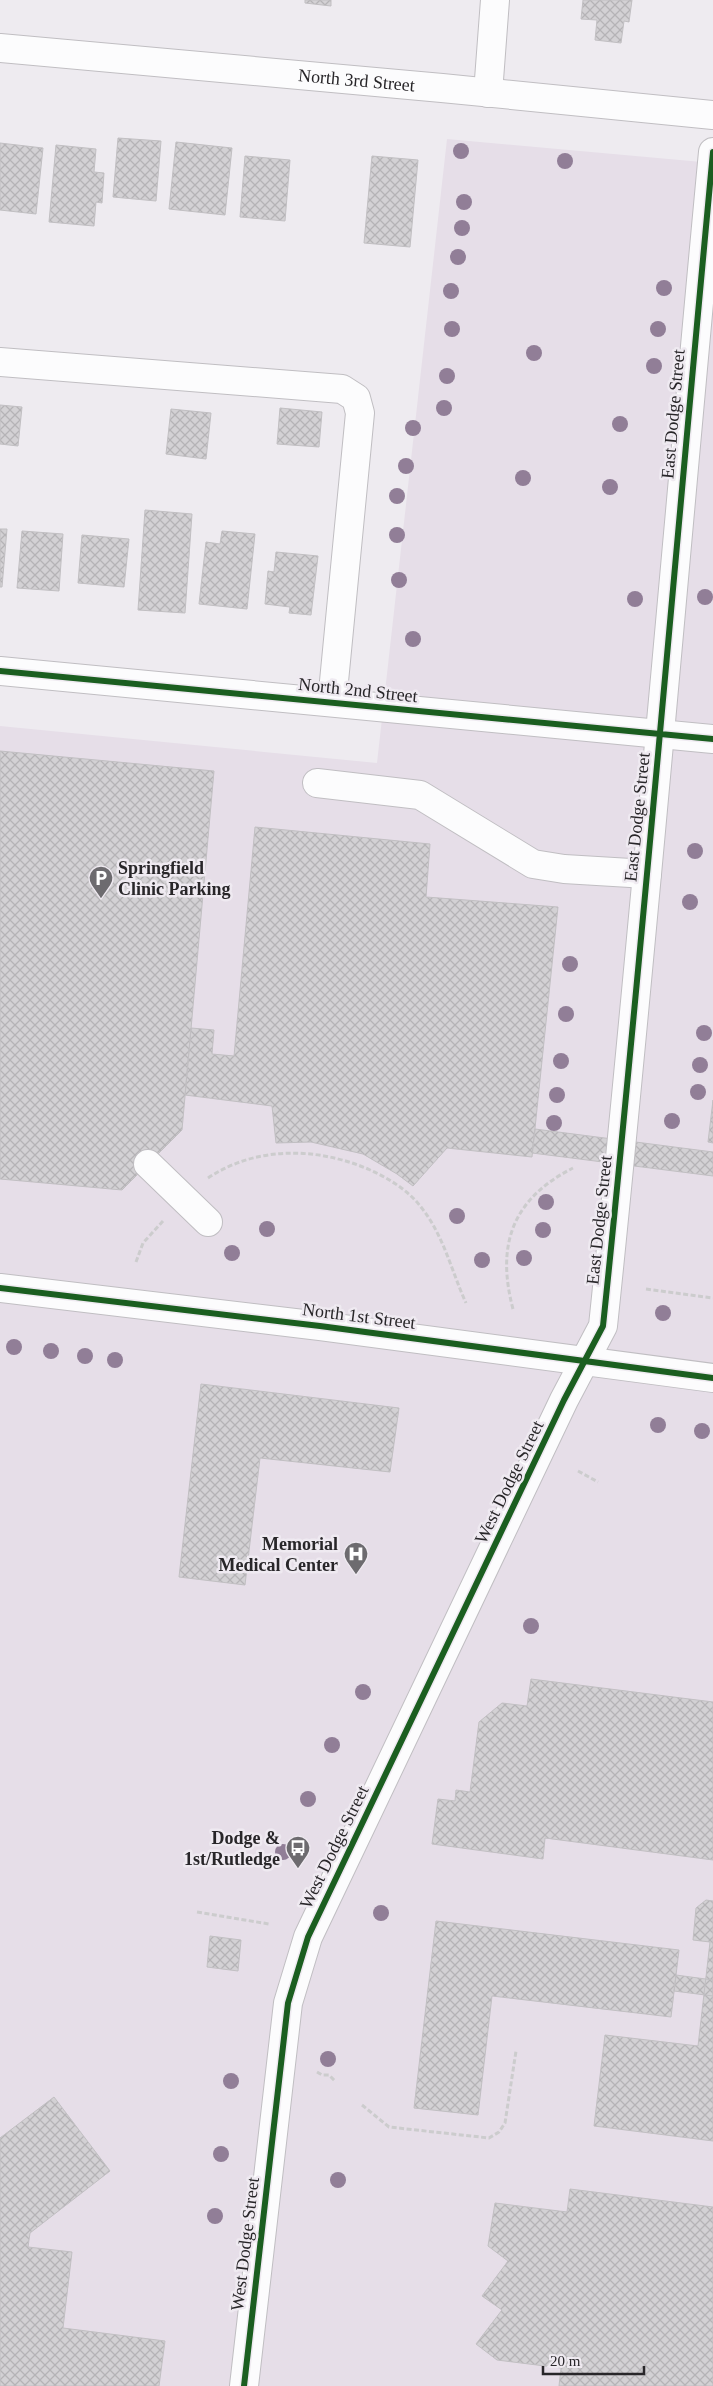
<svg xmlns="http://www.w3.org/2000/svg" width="713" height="2386" viewBox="0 0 713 2386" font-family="Georgia,serif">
<defs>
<pattern id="building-cross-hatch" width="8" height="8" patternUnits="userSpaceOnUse" patternTransform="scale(1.25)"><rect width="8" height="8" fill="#d3d1d4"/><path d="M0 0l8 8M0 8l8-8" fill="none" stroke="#b5b3b6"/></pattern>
</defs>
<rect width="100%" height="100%" fill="#eeebf0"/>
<path fill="#e6dee8" d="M447,139L713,163V2386H0V726L377,763Z"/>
<path fill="url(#building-cross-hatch)" stroke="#c1bfc2" d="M305,0H331V6L305,3Z
M583,0H632L629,22L624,21L621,43L595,40L597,20L581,19Z
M118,138L161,141L156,201L113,197Z
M176,142L232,148L225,215L169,209Z
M0,143L43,148L36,214L0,210Z
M56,145L96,149L94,172L104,173L102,203L96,202L94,226L49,222Z
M245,156L290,160L285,221L240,217Z
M372,156L418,160L410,247L364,243Z
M0,405L22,407L18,446L0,444Z
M280,408L322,412L319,447L277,444Z
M171,409L211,413L206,459L166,454Z
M145,510L192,514L185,613L138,610Z
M0,529H7L2,587H0Z
M22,531L63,534L59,591L17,588Z
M222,531L255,534L247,609L199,604L206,542L220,544Z
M82,535L129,539L124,587L78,583Z
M276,552L318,556L311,615L289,613L290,607L265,604L268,571L274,572Z
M0,751L214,771L182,1130L122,1190L0,1179Z
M255,827L430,844L426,897L558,907L532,1157L447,1148L413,1186L397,1174L363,1154L311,1142L276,1143L272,1106L185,1095L191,1028L214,1030L212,1054L234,1056Z
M713,1100V1143L708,1142Z
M535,1129L713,1152V1176L532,1153Z
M201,1384L399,1408L390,1472L260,1458L245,1585L179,1577Z
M531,1679L713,1702V1860L545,1838L543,1859L432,1844L438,1799L455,1801L456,1790L470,1792L479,1722L502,1703L527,1706Z
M706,1900L713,1901V2141L594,2126L605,2035L698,2046L710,1942L693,1940L696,1908Z
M436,1921L679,1950L671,2017L492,1996L478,2115L414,2108Z
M210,1936L241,1940L238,1971L207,1967Z
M676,1975L713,1980V1996L674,1991Z
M54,2097L110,2171L30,2233L28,2247L72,2252L63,2328L165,2341L159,2386H0V2138Z
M570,2189L713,2207V2386H559L561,2368L497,2360L476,2344L502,2310L482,2296L508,2261L488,2246L495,2203L567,2212Z"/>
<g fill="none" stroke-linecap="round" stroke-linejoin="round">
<defs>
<g id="minor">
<path id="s1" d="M0,48L442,88L713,115"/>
<path d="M488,93L495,0"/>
<path d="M0,362L342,389L356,398L360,413L332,702"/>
<path d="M317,783L420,795L533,864L564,869L647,874"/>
<path d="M148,1164L208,1222"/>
<path d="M0,1288L320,1326L713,1378"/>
<path d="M244,2386L288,2003L308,1937L564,1400L603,1326C644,935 676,543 713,152"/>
</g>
<path id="major" d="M0,671L713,739"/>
</defs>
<use href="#minor" stroke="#c0bec2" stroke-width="30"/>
<use href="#major" stroke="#c0bec2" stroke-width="30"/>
<path stroke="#cccccd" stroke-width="3" stroke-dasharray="5 2.5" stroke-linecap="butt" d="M208,1178C256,1146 316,1147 368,1169C388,1178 408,1190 421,1207C444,1236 451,1270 466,1303
M136,1262L143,1243L163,1221
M646,1289L713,1298
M513,1309C496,1245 512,1199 573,1168
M578,1471L598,1482
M197,1912L269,1924
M317,2072L322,2075H329L335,2081
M362,2105L389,2127L489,2138L499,2132L505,2123L516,2051"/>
<use href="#minor" stroke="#fcfcfd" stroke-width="28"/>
<use href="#major" stroke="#fcfcfd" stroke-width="28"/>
<defs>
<path id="cycleway" d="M0,671L713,739
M0,1288L320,1326L713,1378
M244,2386L288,2003L308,1937L564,1400L603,1326C644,935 676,543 713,152"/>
</defs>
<use href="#cycleway" stroke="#efeaf1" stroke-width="9"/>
<use href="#cycleway" stroke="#1b5e20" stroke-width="6"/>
</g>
<g fill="#917e97">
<circle cx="461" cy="151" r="8"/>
<circle cx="565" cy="161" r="8"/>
<circle cx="464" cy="202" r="8"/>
<circle cx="462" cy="228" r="8"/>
<circle cx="458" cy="257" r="8"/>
<circle cx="664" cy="288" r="8"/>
<circle cx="451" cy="291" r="8"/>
<circle cx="452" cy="329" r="8"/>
<circle cx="658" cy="329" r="8"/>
<circle cx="534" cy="353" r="8"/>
<circle cx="654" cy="366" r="8"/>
<circle cx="447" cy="376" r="8"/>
<circle cx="444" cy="408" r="8"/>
<circle cx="620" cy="424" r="8"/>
<circle cx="413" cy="428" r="8"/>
<circle cx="406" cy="466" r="8"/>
<circle cx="523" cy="478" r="8"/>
<circle cx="610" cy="487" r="8"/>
<circle cx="397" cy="496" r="8"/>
<circle cx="397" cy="535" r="8"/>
<circle cx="399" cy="580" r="8"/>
<circle cx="705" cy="597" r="8"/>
<circle cx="635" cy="599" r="8"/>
<circle cx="413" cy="639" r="8"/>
<circle cx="695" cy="851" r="8"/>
<circle cx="690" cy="902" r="8"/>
<circle cx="570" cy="964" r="8"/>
<circle cx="566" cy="1014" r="8"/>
<circle cx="704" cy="1033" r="8"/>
<circle cx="561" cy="1061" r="8"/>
<circle cx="700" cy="1065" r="8"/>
<circle cx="698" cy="1092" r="8"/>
<circle cx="557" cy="1095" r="8"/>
<circle cx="672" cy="1121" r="8"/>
<circle cx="554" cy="1123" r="8"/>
<circle cx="546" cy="1202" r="8"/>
<circle cx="457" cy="1216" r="8"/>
<circle cx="267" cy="1229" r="8"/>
<circle cx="543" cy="1230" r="8"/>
<circle cx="232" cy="1253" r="8"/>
<circle cx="524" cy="1258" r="8"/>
<circle cx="482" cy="1260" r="8"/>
<circle cx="663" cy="1313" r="8"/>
<circle cx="14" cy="1347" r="8"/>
<circle cx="51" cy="1351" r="8"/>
<circle cx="85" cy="1356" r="8"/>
<circle cx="115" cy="1360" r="8"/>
<circle cx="658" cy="1425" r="8"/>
<circle cx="702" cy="1431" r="8"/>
<circle cx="531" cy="1626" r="8"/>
<circle cx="363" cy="1692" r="8"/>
<circle cx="332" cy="1745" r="8"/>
<circle cx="308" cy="1799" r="8"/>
<circle cx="283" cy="1852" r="8"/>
<circle cx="381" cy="1913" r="8"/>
<circle cx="328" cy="2059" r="8"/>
<circle cx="231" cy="2081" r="8"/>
<circle cx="221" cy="2154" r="8"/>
<circle cx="338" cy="2180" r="8"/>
<circle cx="215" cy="2216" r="8"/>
</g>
<defs>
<symbol id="parking-pin" viewBox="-11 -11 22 30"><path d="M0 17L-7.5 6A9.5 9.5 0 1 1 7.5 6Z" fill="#6d6b6f" stroke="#efeaf1"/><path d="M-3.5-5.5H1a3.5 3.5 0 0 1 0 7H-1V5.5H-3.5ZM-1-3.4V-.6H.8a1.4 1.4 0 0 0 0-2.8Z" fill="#fff"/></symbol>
<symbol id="hospital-pin" viewBox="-11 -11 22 30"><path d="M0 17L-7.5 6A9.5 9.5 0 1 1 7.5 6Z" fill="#6d6b6f" stroke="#efeaf1"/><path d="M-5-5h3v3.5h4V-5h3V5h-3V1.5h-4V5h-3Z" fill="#fff"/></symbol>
<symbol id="bus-pin" viewBox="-11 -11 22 30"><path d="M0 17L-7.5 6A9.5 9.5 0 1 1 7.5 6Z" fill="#6d6b6f" stroke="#efeaf1"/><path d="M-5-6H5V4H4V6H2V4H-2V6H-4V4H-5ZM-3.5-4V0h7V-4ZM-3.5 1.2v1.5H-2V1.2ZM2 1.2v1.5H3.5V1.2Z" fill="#fff"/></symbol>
</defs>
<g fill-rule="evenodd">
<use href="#parking-pin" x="87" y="864" width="28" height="38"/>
<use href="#hospital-pin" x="342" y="1540" width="28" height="38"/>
<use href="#bus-pin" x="284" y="1834" width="28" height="38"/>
</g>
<g text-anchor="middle" stroke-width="5" stroke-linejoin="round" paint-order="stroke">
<g font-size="18" fill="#282629" stroke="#efeaf1">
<text dy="6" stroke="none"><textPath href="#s1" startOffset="358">North 3rd Street</textPath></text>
<text transform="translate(673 414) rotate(-85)" y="6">East Dodge Street</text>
<text transform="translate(358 690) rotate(6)" y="6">North 2nd Street</text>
<text transform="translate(637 817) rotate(-84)" y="6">East Dodge Street</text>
<text transform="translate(599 1220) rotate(-84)" y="6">East Dodge Street</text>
<text transform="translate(359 1316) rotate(7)" y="6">North 1st Street</text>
<text transform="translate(509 1482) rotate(-64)" y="6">West Dodge Street</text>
<text transform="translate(334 1847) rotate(-64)" y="6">West Dodge Street</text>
<text transform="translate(245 2244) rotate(-83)" y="6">West Dodge Street</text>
</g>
<g font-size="18" font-weight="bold" fill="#282629" stroke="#efeaf1" text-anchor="end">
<text x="118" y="874" text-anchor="start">Springfield<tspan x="118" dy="21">Clinic Parking</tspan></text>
<text x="338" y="1550">Memorial<tspan x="338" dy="21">Medical Center</tspan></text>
<text x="280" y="1844">Dodge &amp;<tspan x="280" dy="21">1st/Rutledge</tspan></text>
</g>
</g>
<path d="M543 2366v8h101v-8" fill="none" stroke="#282629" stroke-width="2.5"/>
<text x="550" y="2366" font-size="15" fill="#282629" stroke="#efeaf1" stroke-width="4" paint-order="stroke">20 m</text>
</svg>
